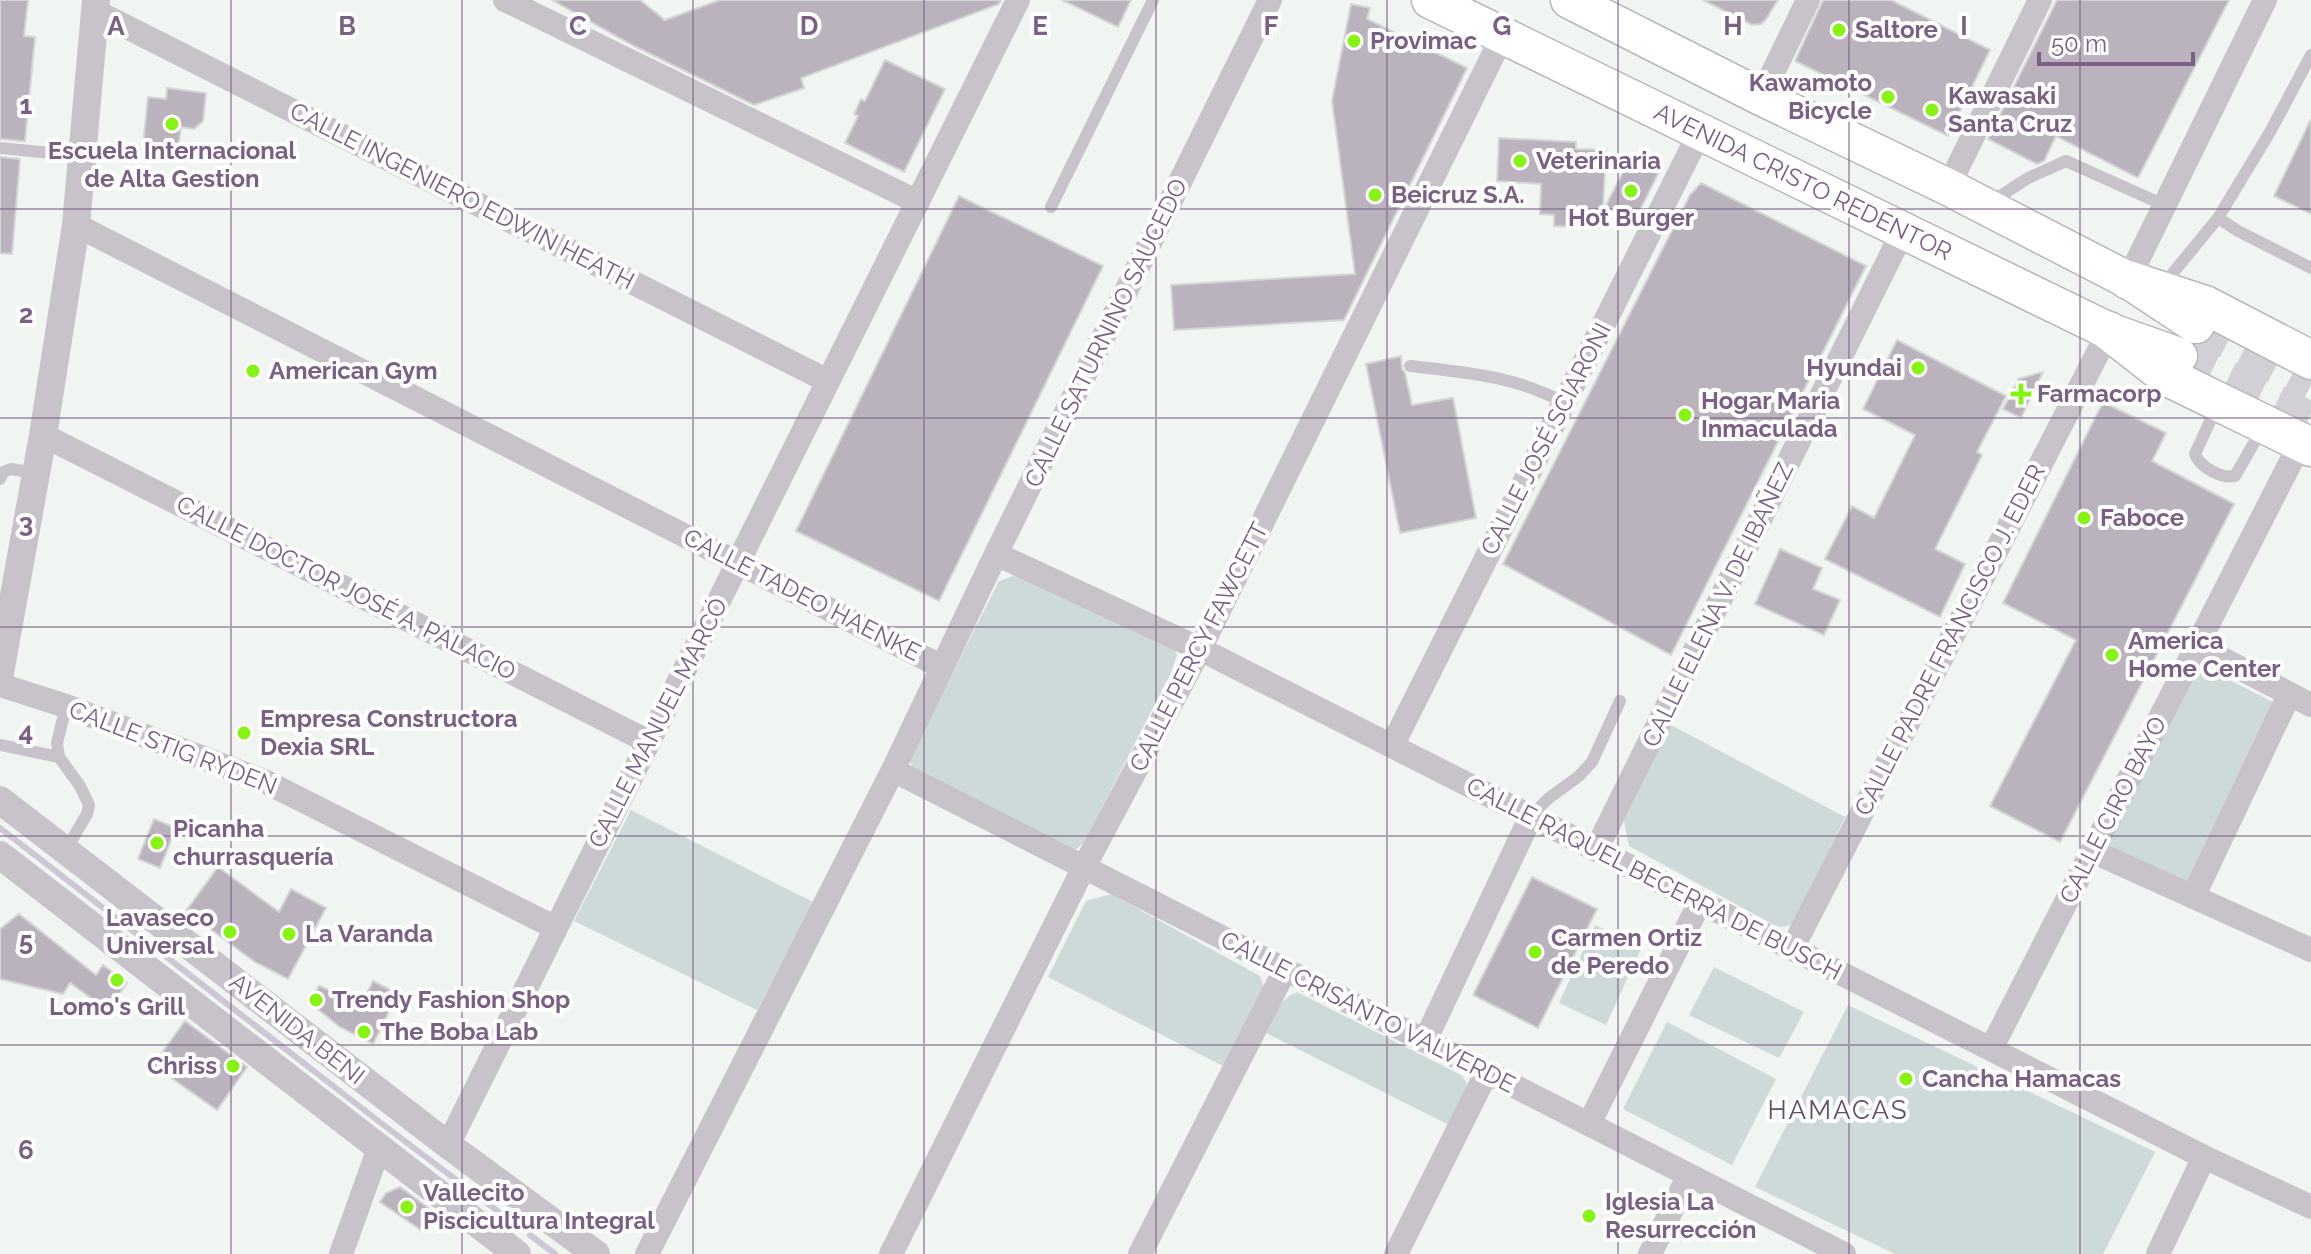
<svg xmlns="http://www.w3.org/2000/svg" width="2311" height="1254" viewBox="0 0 2311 1254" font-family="Raleway,sans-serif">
<rect width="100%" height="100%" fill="#f0f5f1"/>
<path fill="#cedad9" d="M1013,576L1026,577L1173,645L1177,655L1171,673L1084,842L1076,850L913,769L910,761L912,753L999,581Z
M2204,667L2275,703L2192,884L2111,849L2104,839L2187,670Z
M1671,725L1845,817L1795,923L1785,927L1776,926L1629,846L1624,821Z
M631,810L813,902L757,1010L574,921Z
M1111,894L1260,976L1264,987L1225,1067L1048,977L1086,901Z
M1595,925L1642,947L1606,1025L1559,1003Z
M1714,967L1804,1012L1779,1058L1689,1015Z
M1297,992L1461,1075L1467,1083L1465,1093L1449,1125L1266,1033C1274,1016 1279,999 1297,992Z
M1848,1005L2155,1152L2103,1254H1895L1755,1187Z
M1667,1022L1776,1079L1732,1165L1623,1109Z"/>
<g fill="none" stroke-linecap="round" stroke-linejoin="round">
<path stroke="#cdc6d4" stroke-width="6" d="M0,828L381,1123L512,1222
M530,1235L555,1254"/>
</g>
<path fill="#bab3be" stroke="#d3d6d4" stroke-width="2" d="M0,0H28L24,36L35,37L25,141H22L0,139Z
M552,0H640L665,20L720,0H1001L999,4L801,78L804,88L754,105L634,46Z
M1062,0H1131L1118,27Z
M1703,0H1778L1766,19L1761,24L1752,25Z
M1823,0H1891L1990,50L1948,136L1795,61Z
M2057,0H2229L2138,178L2056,136L2044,161L2037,164L1988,139Z
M1351,4L1370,8L1367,19L1467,68L1344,320L1174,330L1171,285L1355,274L1332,101Z
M885,60L945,89L904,172L845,143L858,116L854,114L861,99L865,101Z
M167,88L206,93L203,121L194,129L181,127L177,158L142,154L148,97L166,99Z
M2311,119V214L2274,196Z
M1499,138L1576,142V149L1606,150L1602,228L1554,226V215L1540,214L1541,184L1497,181Z
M0,157L20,159L12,254L0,253Z
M1629,160L1658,174L1634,222L1605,207Z
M1701,183L1866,266L1671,655L1503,564L1690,195Z
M959,196L1103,266L939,601L796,531Z
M1897,340L2006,396L1977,452L1982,455L1935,549L1965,564L1940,617L1825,559L1852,506L1874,518L1915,435L1863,409Z
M1401,356L1402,369L1405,373L1412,405L1453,398L1476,518L1400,533L1366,364Z
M2043,372L2021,418L2003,409L2018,379Z
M2103,402L2166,433L2152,461L2234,504L2060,842L1990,806L2076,640L2003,603Z
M1780,549L1822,568L1813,589L1840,600L1824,635L1755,604Z
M154,819L176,828L160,868L138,859Z
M218,867L279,912L291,889L326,908L288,979L255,962L186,911Z
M1532,877L1597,909L1538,1028L1473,995Z
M19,914L96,975L103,965L127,983L108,1010L70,983L63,994L0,979V929Z
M373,981L398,994L373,1044L340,1027L310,1003L319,986L362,1003Z
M185,1021L247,1067L217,1110L153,1065Z
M400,1187L434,1212L421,1230L380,1202L386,1193Z"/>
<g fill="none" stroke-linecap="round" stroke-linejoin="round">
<path stroke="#d2d0d6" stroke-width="36" stroke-dasharray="36 18" stroke-linecap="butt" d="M2196,325L2311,385
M2179,356L2311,420"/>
<defs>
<path id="primary" d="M1430,0L2109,331L2179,356
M1569,0L1761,97L1948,187L2128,280L2196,325"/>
<path id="trunk" d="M2128,280L2205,305L2311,360
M2109,331L2168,377L2311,447"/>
</defs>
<use href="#primary" stroke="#bab4bc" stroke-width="39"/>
<use href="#trunk" stroke="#bab5bc" stroke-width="41"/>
<path stroke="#c8c3ca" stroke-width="12" d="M0,148L82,156
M1988,204L2028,178L2066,161L2164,205
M1051,207L1153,0
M2218,218L2238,231L2311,268
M2163,285L2218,218L2270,132L2311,55
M1410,366C1463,372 1517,376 1564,403
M2217,406L2195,454C2200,467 2221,479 2235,476L2262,429
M0,479L3,472L11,469L36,473
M0,745L59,757
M1531,816L1549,798L1579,776L1592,762L1620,701
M66,850L87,814L89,805L80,786L59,757L57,743L66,706"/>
<path stroke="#c8c3ca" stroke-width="24" d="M505,0L918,202
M95,11L828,381
M1761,97L1808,0
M1948,187L2040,0
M76,225L942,667
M2128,280L2265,0
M43,435L649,742
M996,554L1200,649L2204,1157L2311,1207
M2197,646L2311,705
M0,685L66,706L264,781L556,928
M1392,746L1700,132
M893,770L1844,1254
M1596,850L1903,231
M2092,851L2311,950
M2193,897L2289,695
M1792,949L2109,331
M1425,1041L1531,816
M1991,1049L2301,442
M1589,1124L1700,902
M448,1145L1018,0
M341,1254L379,1148
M647,1254L893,770L996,554L1270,0
M891,1254L1084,867L1200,649L1502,37
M1140,1254L1285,970
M1396,1254L1487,1072
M1650,1254L1689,1175
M2158,1254L2204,1157"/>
<path stroke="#c8c3ca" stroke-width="28" d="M0,673L43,435L76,225L96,0
M0,800L448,1145L596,1254
M0,855L517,1254"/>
<use href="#primary" stroke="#fff" stroke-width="36"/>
<use href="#trunk" stroke="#fff" stroke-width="38"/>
</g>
<path fill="none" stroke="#796084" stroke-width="2" stroke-opacity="0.55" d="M231,0V1254M462,0V1254M693,0V1254M924,0V1254M1156,0V1254M1387,0V1254M1618,0V1254M1849,0V1254M2080,0V1254M0,209H2311M0,418H2311M0,627H2311M0,836H2311M0,1045H2311"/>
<g fill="#86f411" stroke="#fff" stroke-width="3">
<circle cx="1839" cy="30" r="8"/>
<circle cx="1354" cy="41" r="8"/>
<circle cx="1888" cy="97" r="8"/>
<circle cx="1932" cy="110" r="8"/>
<circle cx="172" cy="124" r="8"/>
<circle cx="1520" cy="161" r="8"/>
<circle cx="1631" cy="191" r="8"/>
<circle cx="1375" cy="195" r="8"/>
<circle cx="1918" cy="368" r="8"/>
<circle cx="253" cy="371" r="8"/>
<path d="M2017 382h8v8h8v8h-8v8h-8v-8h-8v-8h8z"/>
<circle cx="1685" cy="415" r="8"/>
<circle cx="2084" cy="518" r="8"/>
<circle cx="2112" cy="655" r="8"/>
<circle cx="244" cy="733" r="8"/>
<circle cx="157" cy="843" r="8"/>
<circle cx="230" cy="932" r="8"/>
<circle cx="289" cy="934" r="8"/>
<circle cx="1535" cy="952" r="8"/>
<circle cx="117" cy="980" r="8"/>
<circle cx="316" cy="1000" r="8"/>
<circle cx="364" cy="1032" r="8"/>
<circle cx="233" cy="1066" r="8"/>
<circle cx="1906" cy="1079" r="8"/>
<circle cx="407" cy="1207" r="8"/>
<circle cx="1589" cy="1216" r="8"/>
</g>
<g text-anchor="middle" stroke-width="8" stroke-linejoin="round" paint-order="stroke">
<g font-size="24" font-weight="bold" fill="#796084" stroke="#fff" text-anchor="start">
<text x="1855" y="38">Saltore</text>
<text x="1370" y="49">Provimac</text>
<text x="1872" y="91" text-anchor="end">Kawamoto<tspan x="1872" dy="28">Bicycle</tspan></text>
<text x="1948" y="104">Kawasaki<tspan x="1948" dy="28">Santa Cruz</tspan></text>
<text x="172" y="159" text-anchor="middle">Escuela Internacional<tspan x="172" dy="28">de Alta Gestion</tspan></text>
<text x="1536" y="169">Veterinaria</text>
<text x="1391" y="203">Beicruz S.A.</text>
<text x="1631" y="226" text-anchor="middle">Hot Burger</text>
<text x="1902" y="376" text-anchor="end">Hyundai</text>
<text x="269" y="379">American Gym</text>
<text x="2037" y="402">Farmacorp</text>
<text x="1701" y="409">Hogar Maria<tspan x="1701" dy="28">Inmaculada</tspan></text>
<text x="2100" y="526">Faboce</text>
<text x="2128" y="649">America<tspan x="2128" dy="28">Home Center</tspan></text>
<text x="260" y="727">Empresa Constructora<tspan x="260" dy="28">Dexia SRL</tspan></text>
<text x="173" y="837">Picanha<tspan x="173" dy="28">churrasquería</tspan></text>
<text x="214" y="926" text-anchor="end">Lavaseco<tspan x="214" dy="28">Universal</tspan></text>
<text x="305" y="942">La Varanda</text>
<text x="1551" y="946">Carmen Ortiz<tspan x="1551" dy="28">de Peredo</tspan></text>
<text x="332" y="1008">Trendy Fashion Shop</text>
<text x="117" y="1015" text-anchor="middle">Lomo's Grill</text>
<text x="380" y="1040">The Boba Lab</text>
<text x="217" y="1074" text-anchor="end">Chriss</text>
<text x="1922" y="1087">Cancha Hamacas</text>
<text x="423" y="1201">Vallecito<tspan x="423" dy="28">Piscicultura Integral</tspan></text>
<text x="1605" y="1210">Iglesia La<tspan x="1605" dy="28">Resurrección</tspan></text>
</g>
<g font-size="24" fill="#796084" stroke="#fff">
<text transform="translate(1803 182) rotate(26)" y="8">AVENIDA CRISTO REDENTOR</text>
<text transform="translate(462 196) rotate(27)" y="8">CALLE INGENIERO EDWIN HEATH</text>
<text transform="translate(1106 333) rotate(-64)" y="8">CALLE SATURNINO SAUCEDO</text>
<text transform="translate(1546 439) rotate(-63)" y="8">CALLE JOSÉ SCIARONI</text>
<text transform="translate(346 588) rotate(27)" y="8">CALLE DOCTOR JOSÉ A. PALACIO</text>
<text transform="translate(802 595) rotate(27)" y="8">CALLE TADEO HAENKE</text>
<text transform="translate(1718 605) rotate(-64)" y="8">CALLE ELENA V. DE IBAÑEZ</text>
<text transform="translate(1950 640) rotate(-63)" y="8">CALLE PADRE FRANCISCO J. EDER</text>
<text transform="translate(1199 647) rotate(-63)" y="8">CALLE PERCY FAWCETT</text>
<text transform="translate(658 723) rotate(-63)" y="8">CALLE MANUEL MARCÓ</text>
<text transform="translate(173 748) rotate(21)" y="8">CALLE STIG RYDEN</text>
<text transform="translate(2113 810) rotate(-63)" y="8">CALLE CIRO BAYO</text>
<text transform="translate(1654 879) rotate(27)" y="8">CALLE RAQUEL BECERRA DE BUSCH</text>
<text transform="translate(1368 1012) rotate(27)" y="8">CALLE CRISANTO VALVERDE</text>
<text transform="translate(297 1029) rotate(38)" y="8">AVENIDA BENI</text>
</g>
<g font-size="26" letter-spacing="2" fill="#614f68" stroke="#fff">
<text x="1838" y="1119">HAMACAS</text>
</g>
</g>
<g font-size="26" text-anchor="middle" font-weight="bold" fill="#796084" stroke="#fff" stroke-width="8" stroke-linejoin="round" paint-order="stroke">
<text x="116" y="35">A</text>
<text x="347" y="35">B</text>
<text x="578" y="35">C</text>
<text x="809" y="35">D</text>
<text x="1040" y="35">E</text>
<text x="1271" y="35">F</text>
<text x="1502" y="35">G</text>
<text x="1733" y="35">H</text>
<text x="1964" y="35">I</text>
<text x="26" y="114">1</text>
<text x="26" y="323">2</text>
<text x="26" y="532">3</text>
<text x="26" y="741">4</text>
<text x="26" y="950">5</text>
<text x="26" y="1159">6</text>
</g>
<path d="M2039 52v12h154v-12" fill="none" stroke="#796084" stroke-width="4"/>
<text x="2051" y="52" font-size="24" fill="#796084" stroke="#ffffff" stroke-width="6" paint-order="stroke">50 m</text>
</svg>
